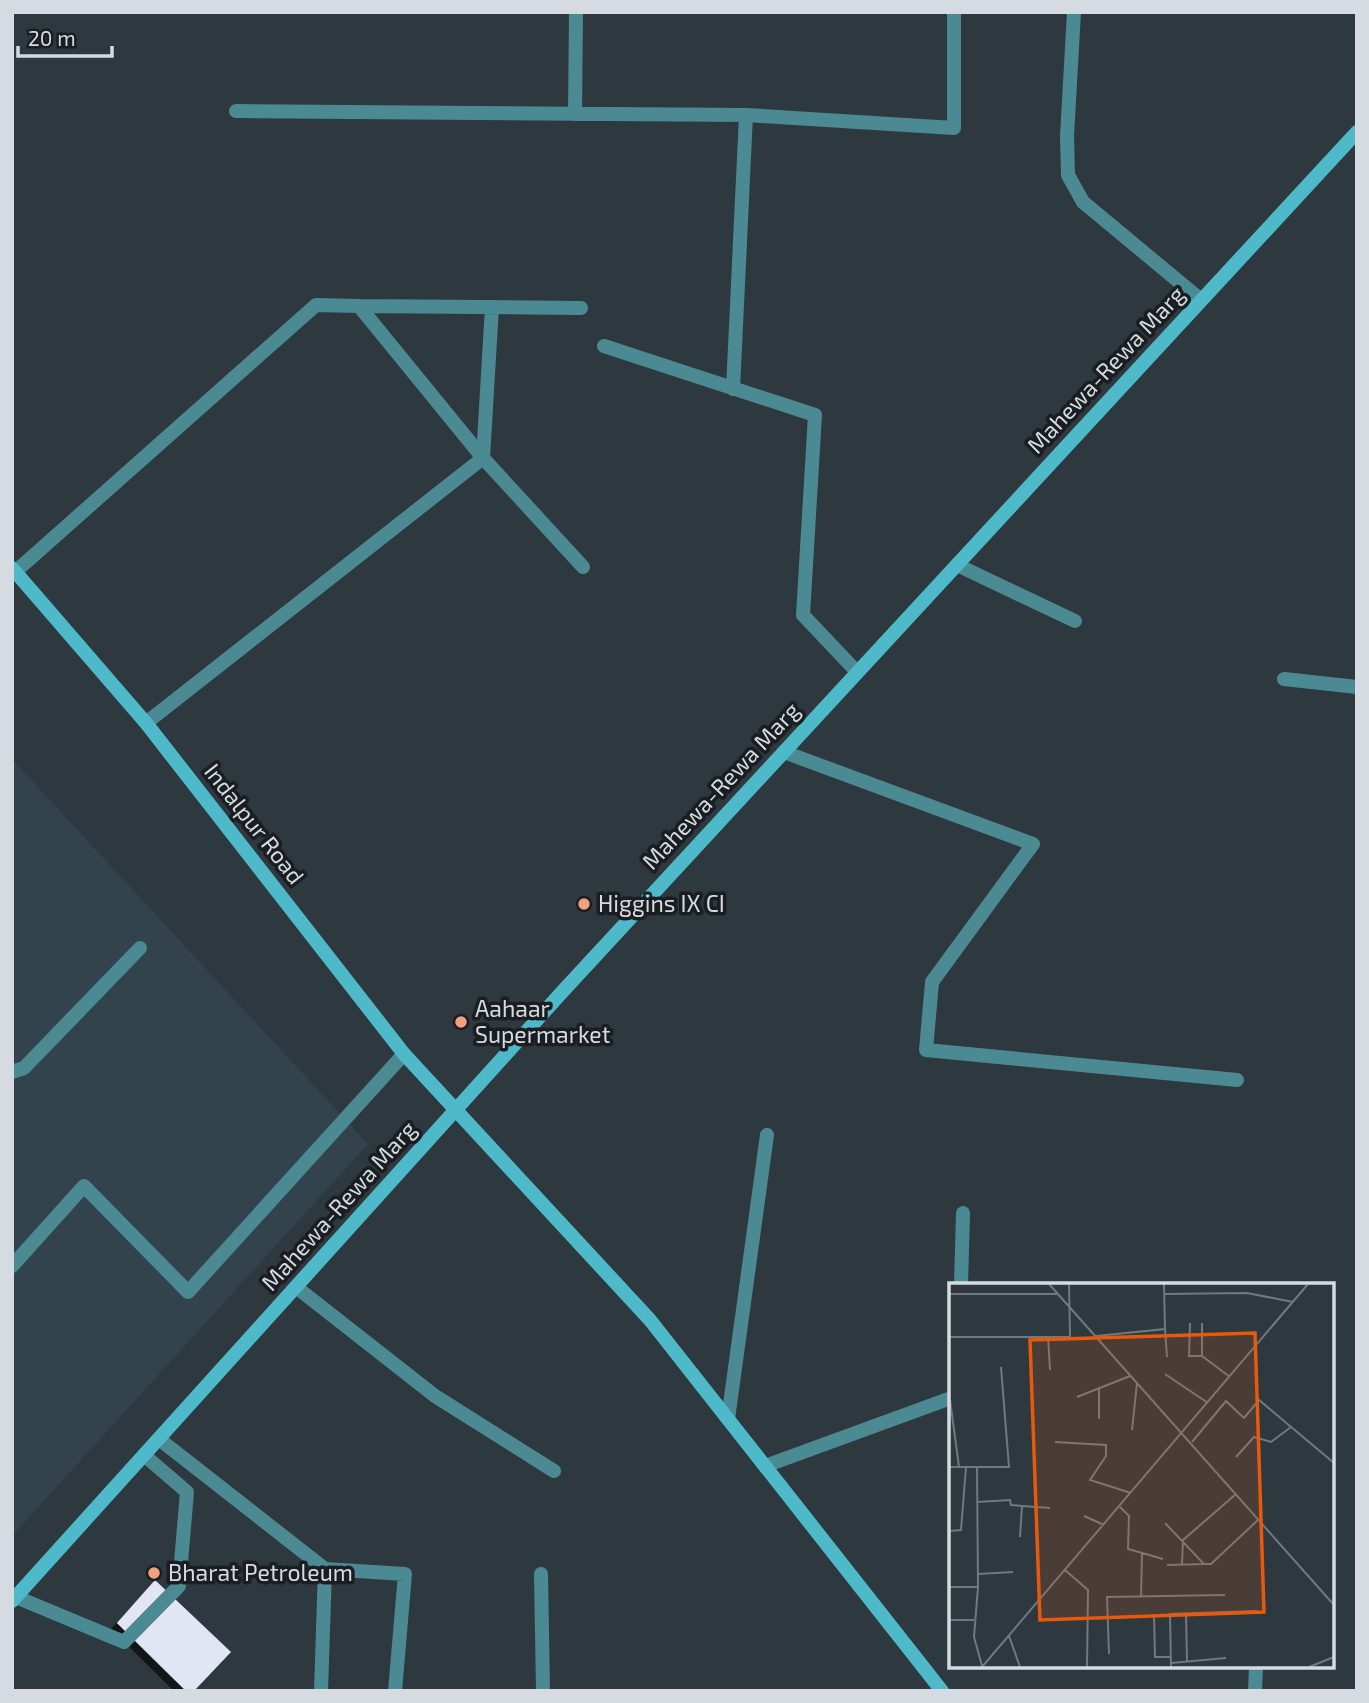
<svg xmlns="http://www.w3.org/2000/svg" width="1369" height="1703" viewBox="0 0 1369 1703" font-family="'Exo 2',sans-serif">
<defs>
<filter id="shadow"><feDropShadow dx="-6" dy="6" stdDeviation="0" flood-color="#0009"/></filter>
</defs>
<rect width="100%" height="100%" fill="#2e383f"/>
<path fill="#33434e" d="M12,759L368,1144L12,1536Z"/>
<path fill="#e2e6f4" filter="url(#shadow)" d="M155,1580L231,1652L194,1691H186L117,1623Z"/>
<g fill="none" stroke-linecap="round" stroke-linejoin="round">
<path stroke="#4c8a93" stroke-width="14" d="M16,1597L124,1642L179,1586L187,1492L144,1455"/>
<path stroke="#4c8a93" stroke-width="14" d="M1074,12L1067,136L1068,175L1083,202L1201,300
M236,111L746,115L954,128V12
M575,114L576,12
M581,308L359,306L483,458L583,567
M604,346L815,415L803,615L857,672
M733,389L746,115
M957,565L1075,621
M15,572L316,305L359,306
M1284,679L1357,687
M146,723L483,458L492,307
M784,752L1033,844L932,982L926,1050L1237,1080
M12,1072L24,1068L140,948
M12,1266L84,1186L188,1292L404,1054
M961,1285L963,1213
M296,1287L435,1396L554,1471
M728,1419L767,1135
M159,1439L325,1569L405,1574L395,1691
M765,1466L951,1398
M541,1574L543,1691
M321,1691L325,1569
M1255,1691L1256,1666"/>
<path stroke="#4eb9c8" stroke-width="14" d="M12,568L146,723L404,1054L650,1320L942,1691
M12,1601L563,991L1357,132"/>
</g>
<g fill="#f2a17e" stroke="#1a1e22" stroke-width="2.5">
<circle cx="584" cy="904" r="7"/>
<circle cx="461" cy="1022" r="7"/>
<circle cx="154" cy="1573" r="7"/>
</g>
<g text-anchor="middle" stroke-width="7" stroke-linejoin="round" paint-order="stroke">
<g font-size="23" fill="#d5dbe0" stroke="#1a1e22">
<text transform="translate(1106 370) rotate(-47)" y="8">Mahewa-Rewa Marg</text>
<text transform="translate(721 786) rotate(-47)" y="8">Mahewa-Rewa Marg</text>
<text transform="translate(254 824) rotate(52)" y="8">Indalpur Road</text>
<text transform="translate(339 1206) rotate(-48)" y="8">Mahewa-Rewa Marg</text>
</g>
<g font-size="23" fill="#d5dbe0" stroke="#1a1e22" text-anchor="start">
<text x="598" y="912">Higgins IX CI</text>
<text x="475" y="1017">Aahaar<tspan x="475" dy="26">Supermarket</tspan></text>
<text x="168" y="1581">Bharat Petroleum</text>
</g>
</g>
<g transform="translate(949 1283)">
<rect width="385" height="385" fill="#2e383f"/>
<path fill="none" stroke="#71797f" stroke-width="2" d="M100,1L385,322M0,11H109M215,11L298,10L344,19M241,40L240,73H253L281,94M253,40V73M216,46L218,74M99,53L101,87M147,53L216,46L215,1M0,54H121L120,1M0,66V117M216,91L259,120M128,114L181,93M1,117L10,184M150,136V105M183,147L188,100M106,159L157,162V173L141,197L182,210M243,159L277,118L295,135L310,117L385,180M287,174L305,154L322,159L342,144M0,184H60L52,84M28,219L61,217L62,222L101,225M171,224L180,233L179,266L214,276M135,233L155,242M216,240L255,281L218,282M0,248L12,247L17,184M71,254L73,223M255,281H262L310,236M233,282L234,257L287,211M116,287L139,307L138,384M29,291L64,289M0,304H29L28,184M29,304L25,354L33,383M192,315L193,270M237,330L238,378M205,332L206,374H221M0,337H25M60,353L71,384M160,371L158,314L276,312M222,380L277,375M33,384L359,1M222,384L221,331L308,328M360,384L385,374"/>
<path fill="#e8590c" fill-opacity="0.15" stroke="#e8590c" stroke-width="3.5" d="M306,50L315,329L91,337L81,57Z"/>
<rect width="385" height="385" fill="none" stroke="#d5dbe0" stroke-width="3.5"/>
</g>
<rect width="1369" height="1703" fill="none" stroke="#d5dbe0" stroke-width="28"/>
<path d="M18 46v10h94v-10" fill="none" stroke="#d5dbe0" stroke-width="3.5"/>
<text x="28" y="46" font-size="21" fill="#d5dbe0" stroke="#1a1e22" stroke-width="5" paint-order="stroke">20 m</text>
</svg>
